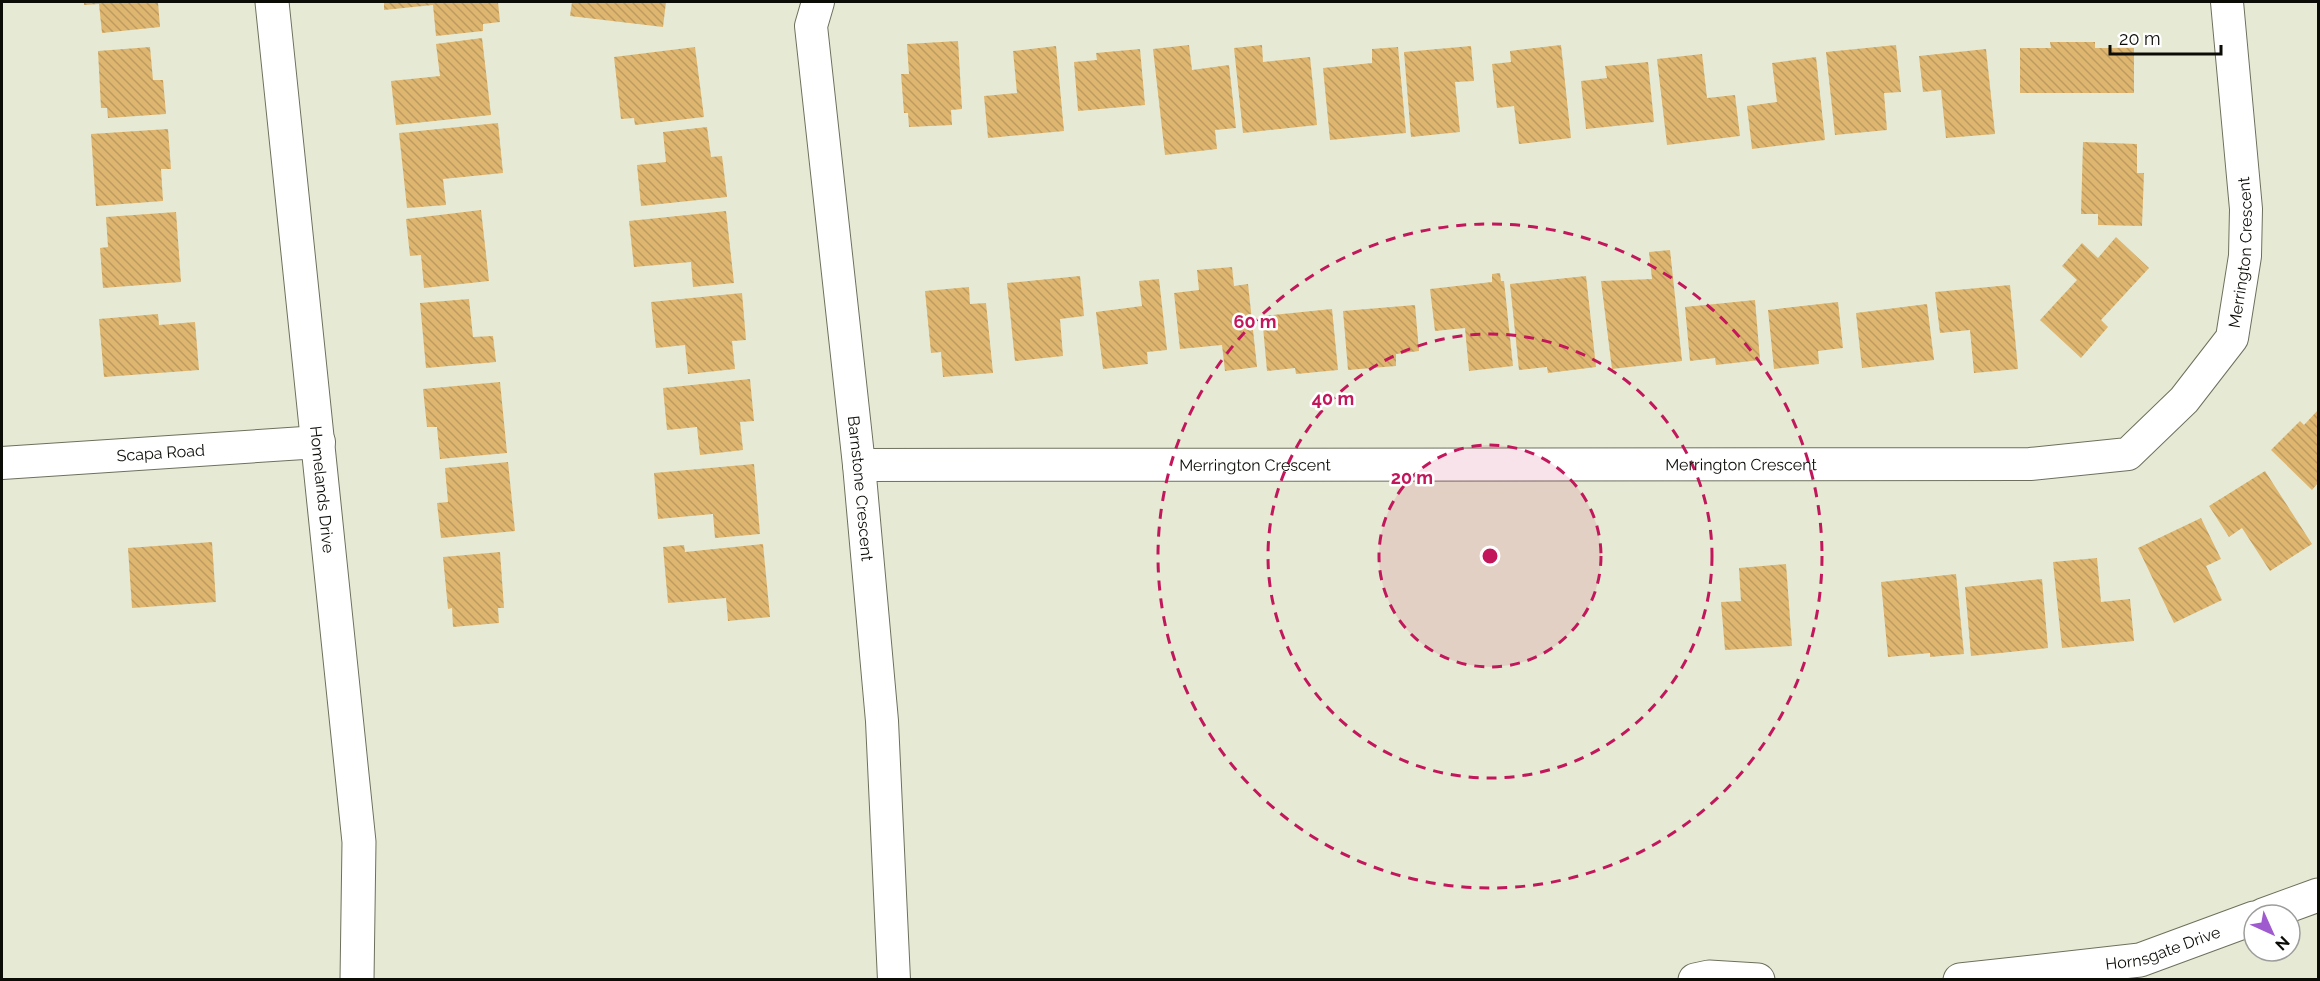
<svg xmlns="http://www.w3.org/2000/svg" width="2320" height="981" viewBox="0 0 2320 981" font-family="Raleway,sans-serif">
<defs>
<pattern id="building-back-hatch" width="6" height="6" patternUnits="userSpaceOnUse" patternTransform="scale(1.5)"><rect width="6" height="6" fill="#deb670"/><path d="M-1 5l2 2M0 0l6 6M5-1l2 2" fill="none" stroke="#bd9b60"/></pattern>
</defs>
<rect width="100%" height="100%" fill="#e6ead4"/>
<path fill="url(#building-back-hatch)" d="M84,2H158L160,27L102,33L99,4L84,5Z
M384,2H498L500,22L483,24V31L436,36L433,5L384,10Z
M572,2H666L663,27L570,16Z
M482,38L491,115L396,125L391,81L440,76L436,44Z
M958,41L962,109L951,110L952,125L909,127L908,113H904L901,74H909L907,44Z
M2050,42H2095V48H2134V93H2020V48H2051Z
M1189,45L1192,70L1229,65L1236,128L1215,130L1217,149L1165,155L1153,49Z
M1262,45L1263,62L1310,57L1317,125L1243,133L1234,48Z
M1561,45L1571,138L1519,144L1514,106L1497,108L1492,64L1511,62L1510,51Z
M1896,45L1901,92L1884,93L1887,130L1835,135L1826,52Z
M1056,46L1064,131L988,138L984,96L1017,93L1013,51Z
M1471,46L1474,81L1455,82L1460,132L1411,137L1404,52Z
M150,47L153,80H163L166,114L108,118L107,108H101L98,51Z
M695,47L704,117L635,125L634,118L621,119L614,57Z
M1398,47L1406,133L1330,140L1323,68L1372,63V49Z
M1140,49L1145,105L1078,111L1074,62L1097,60L1096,53Z
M1986,49L1995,134L1946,138L1941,90L1923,92L1919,56Z
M1702,54L1707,98L1735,95L1740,136L1667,145L1657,59Z
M1816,57L1825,140L1752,149L1747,106L1777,102L1772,63Z
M1648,62L1654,122L1586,129L1581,81L1607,78L1605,66Z
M498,123L503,173L443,179L446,205L407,208L399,133Z
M707,127L711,157L722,156L727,197L641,206L637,165L666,162L663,132Z
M168,129L171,169H161L163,201L96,206L91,134Z
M2083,142L2137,144V173H2144L2142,226L2098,225V214H2081Z
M481,210L489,281L424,288L421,255L410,256L406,219Z
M726,211L734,283L693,287L691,262L634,267L629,221Z
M176,212L181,282L103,288L100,248L108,247L106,217Z
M2116,237L2149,268L2101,320L2108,327L2081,358L2040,320L2077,280L2062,266L2082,243L2098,258Z
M1670,250L1682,361L1612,369L1601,281L1652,279L1649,252Z
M1232,267L1234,286L1248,284L1257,367L1225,371L1222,345L1180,349L1174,293L1199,290L1197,270Z
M1500,273L1501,281H1504L1513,366L1469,371L1465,328L1435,331L1430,289L1492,282V274Z
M1080,276L1084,316L1060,319L1063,356L1015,361L1007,283Z
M1586,276L1596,367L1548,373L1547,367L1519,370L1510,284Z
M1159,279L1167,350L1147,352L1148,364L1103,369L1096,312L1142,306L1139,281Z
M2010,285L2018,369L1974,373L1970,330L1940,333L1935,292Z
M969,287L970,304L986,303L993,373L943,377L941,352L931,353L925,291Z
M742,293L746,340L732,341L735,369L688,374L685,345L656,348L651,302Z
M469,299L473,337L493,336L496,362L426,368L420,303Z
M1755,300L1760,360L1716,365L1715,358L1690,361L1685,307Z
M1838,302L1843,348L1818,351L1819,364L1774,369L1768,310Z
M1927,304L1934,360L1862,368L1856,313Z
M1415,305L1419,351L1396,354V366L1348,370L1343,311Z
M1332,309L1338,370L1296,374L1295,368L1267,371L1262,316Z
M158,314L159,325L195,322L199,370L104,377L99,319Z
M750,379L754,421L740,422L743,450L700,455L697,427L667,430L663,388Z
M500,382L507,453L440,459L437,427H427L423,389Z
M2318,410V483L2312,490L2271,450L2300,421L2304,425Z
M508,462L515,531L441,538L437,503L448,502L445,468Z
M754,464L760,534L715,538L713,514L658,519L654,473Z
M2265,471L2312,544L2270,571L2242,528L2229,537L2209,506Z
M2201,518L2221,559L2206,566L2222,600L2174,623L2138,548Z
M212,542L216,602L132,608L128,548Z
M763,544L770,617L728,621L726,598L668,603L663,547L684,545L685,552Z
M500,552L504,608H498L499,623L453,627L452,608L448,609L443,557Z
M2097,558L2101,602L2130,599L2134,641L2062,648L2053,562Z
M1786,564L1792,646L1725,650L1721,602L1741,601L1739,568Z
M1956,574L1964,654L1930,657V653L1888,657L1881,582Z
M2042,579L2048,648L1971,656L1965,587Z"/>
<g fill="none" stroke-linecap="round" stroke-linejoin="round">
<defs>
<g id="street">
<path id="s1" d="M818,2L811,26L859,465L882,721L894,980"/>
<path id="s2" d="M2,463L319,442"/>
<path id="s3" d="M859,465L2030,464L2128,454L2184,400L2232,338L2245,256L2246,209L2227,2"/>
</g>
<g id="secondary">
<path id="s4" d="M272,2L359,842L357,980"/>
<path d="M2263,915L2318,895"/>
<path d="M1695,980L1709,977L1758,980"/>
<path id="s5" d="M1960,980L2140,960L2254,918"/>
</g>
</defs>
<use href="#street" stroke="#6e705d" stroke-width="34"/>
<use href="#secondary" stroke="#6e705d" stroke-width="35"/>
<use href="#street" stroke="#fff" stroke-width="32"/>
<use href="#secondary" stroke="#fff" stroke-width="33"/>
</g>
<circle cx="1490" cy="556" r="111" fill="#c2185b" fill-opacity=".12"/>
<g fill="none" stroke="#c2185b" stroke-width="3" stroke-dasharray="10 8">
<circle cx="1490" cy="556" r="111"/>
<circle cx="1490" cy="556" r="222"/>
<circle cx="1490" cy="556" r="332"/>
</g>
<g text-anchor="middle" stroke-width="5" stroke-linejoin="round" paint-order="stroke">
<g font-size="16" fill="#0b0c06" stroke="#fff">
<text dy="6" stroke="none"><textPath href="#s3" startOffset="1512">Merrington Crescent</textPath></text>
<text dy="6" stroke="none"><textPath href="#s2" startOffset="159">Scapa Road</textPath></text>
<text dy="6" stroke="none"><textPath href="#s3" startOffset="396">Merrington Crescent</textPath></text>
<text dy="6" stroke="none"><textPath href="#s3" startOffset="882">Merrington Crescent</textPath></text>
<text dy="6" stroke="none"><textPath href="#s1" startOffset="490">Barnstone Crescent</textPath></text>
<text dy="6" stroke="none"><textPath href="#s4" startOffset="490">Homelands Drive</textPath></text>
<text dy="6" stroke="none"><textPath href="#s5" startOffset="206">Hornsgate Drive</textPath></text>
</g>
</g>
<circle cx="1490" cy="556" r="9" fill="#c2185b" stroke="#fff" stroke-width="3"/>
<g font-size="18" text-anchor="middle" font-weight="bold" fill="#c2185b" stroke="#fff" stroke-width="5" stroke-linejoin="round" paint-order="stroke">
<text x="1255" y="328">60 m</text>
<text x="1333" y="405">40 m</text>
<text x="1412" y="484">20 m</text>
</g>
<rect width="2320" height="981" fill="none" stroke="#0b0c06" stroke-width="6"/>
<g transform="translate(2272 933) rotate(135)"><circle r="28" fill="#ffffff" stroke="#9d9e9b" stroke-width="1.5"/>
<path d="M0-4.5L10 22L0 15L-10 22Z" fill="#9f5acf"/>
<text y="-9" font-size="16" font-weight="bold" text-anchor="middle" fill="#0b0c06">N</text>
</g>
<path d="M2110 45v9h111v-9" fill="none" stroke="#0b0c06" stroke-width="3"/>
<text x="2119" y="45" font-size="18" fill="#0b0c06" stroke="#ffffff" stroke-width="4.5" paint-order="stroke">20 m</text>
</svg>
